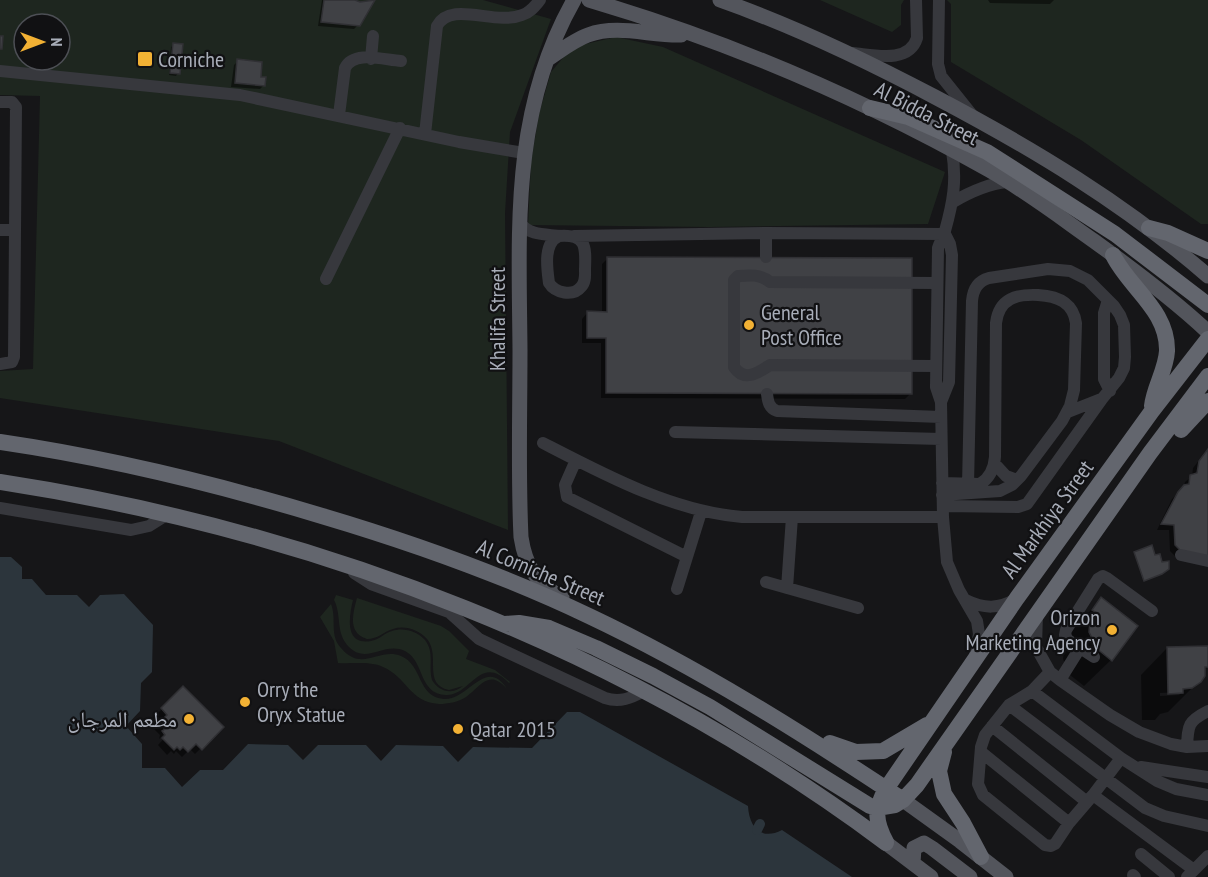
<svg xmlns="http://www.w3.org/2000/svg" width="1208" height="877" viewBox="0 0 1208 877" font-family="'PT Sans Narrow','Noto Naskh Arabic',sans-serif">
<rect width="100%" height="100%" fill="#161618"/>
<path fill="#1e261f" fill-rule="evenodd" d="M0,0H483L551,19L510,132L505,213L508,530L279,441L0,398V371L33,369L40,96L0,95ZM24,24H60V60H24Z
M820,0H904L901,5V25L892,32Z
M947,0H1208V224H1201L1081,140L951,62V4Z
M616,37L663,47L945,172L928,224L709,227L528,225L531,162L539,114L551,72L572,47Z
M336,595L353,600C349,616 344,646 371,641C379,640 384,633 392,631C403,627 417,631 425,640C435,653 428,666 432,680C439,692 452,695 463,686L449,690C422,684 441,656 427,639C419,630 405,625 393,629C383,632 378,639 367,639C347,633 353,613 357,598L441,626L449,631L469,651L466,659L495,670L510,682L509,683C480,653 471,696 446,695C418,694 425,661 405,651C384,641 367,665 349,647C335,633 342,615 334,600Z
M331,604C337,619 329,635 341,648C362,673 379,647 401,656C423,665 417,697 444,699C468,701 486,656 507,689C489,668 480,687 466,697C458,702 448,704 439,704C409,702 407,677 383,667C370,661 352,664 338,663L334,641L320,617Z"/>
<path fill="#2c353c" d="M0,557H11L22,567V579H32L46,595H77L89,607L100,595L124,594L153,625L152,672L141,683L140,711L126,726L142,744V768H165L182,787L200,770H223L248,744L288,745L303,760L318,745H366L381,761L396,745L443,746L458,762L473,747L532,748L567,712H580L748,806C749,827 761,841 782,830L852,877H0Z"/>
<path fill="#0007" fill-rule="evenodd" d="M351,0L358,25L354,29L318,26L322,0Z
M988,0H1054L1050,4L990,3Z
M174,45L178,73L176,76L169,75L171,47Z
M238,61L259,78L264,85L260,89L231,87L234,65Z
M608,258L910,394L905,399L601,398V343H582V319L587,313H602V264Z
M1208,449V563L1176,557L1170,551L1169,530H1157L1172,499L1184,487L1185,482L1192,476L1193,468Z
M1101,599L1111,660L1084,686L1070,675L1063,659L1064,648L1069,640L1066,637Z
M1208,647V666L1203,672L1202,678L1168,712L1160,714L1155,720H1142L1141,675L1167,648ZM1182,692L1179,695L1160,696V693Z
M183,688L222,727L195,754L190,749L182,757L176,751L174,754L171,751L167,755L158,745L168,734L166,732L159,739L160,735L154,729L162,721L156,715Z"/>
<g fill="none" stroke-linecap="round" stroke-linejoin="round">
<path stroke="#2c353c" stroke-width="10" d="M757,830L760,824"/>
</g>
<path fill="#404145" stroke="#303034" stroke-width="1.5" d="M324,0H355L360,2L375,0L360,26L321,22Z
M0,36H3L2,49H0Z
M173,43L183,44L180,74L170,73Z
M237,59L262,62L261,77H266L265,86L235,83Z
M607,257L912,258V394L606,393V338H587V311L607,312Z
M1208,449V557L1182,552L1175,545L1174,525L1161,524L1178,492L1184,485L1189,484L1190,475L1197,473L1199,461Z
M1152,545L1155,555L1160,554L1162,562L1169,561V569L1162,574L1144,581L1134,552Z
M1101,597L1138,626L1112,661L1095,647L1098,644L1092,638L1089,632L1090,620L1095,612L1092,610Z
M1208,646V667H1205V676L1201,682L1192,688L1183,689V693L1168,694L1167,647Z
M183,686L224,727L202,750L196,744L188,752L183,747L180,750L177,747L174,750L162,738L165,735L162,731L165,729L159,723L167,715L161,708Z"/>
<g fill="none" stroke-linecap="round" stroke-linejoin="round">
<path stroke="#37383d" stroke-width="12" d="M939,0L938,64L941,76L973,116
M853,53C874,55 909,64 917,38L916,0
M371,59L373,36
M0,71L240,95L459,142L524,153
M0,102H12L16,107L14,357L12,362L0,364
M339,115L345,68C354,50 384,60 401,61
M425,134L437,26C451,0 495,26 522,15C530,13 535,6 540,0
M952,151C957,181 953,202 945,231C944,237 940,241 938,248L936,387L941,402L943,517L947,562L959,590L977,621L979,634L975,656
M953,202C970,192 987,184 1007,182
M520,223C530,236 545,234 561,236
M0,230H15
M559,236C586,234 586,246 585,269C585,275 586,282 581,287C573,297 555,293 549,283C547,268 543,243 559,236Z
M574,236L766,233L945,234
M766,257V233
M326,279L400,128
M1108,300L1104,313V379L1110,391
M936,366L770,365C759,372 745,383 734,367V280L738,276C750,275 760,274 770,282L937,283
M767,394C768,402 769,408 777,411L941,417
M941,402L949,382L952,255L950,244L945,234
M1068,412L1101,399
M675,432L941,439
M543,443C605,475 672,511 742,517H943
M576,460L565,485L567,497L687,557
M994,463L1006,476L1017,480
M942,483L980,484C990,478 994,469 995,457L996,323C999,298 1017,294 1038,295C1057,296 1073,302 1076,323L1074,390L1070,406L1062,421L1021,476L1012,485L1000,491L942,495
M943,506L1018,507L1027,504L1102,399L1119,378L1124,368L1125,357L1124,325L1120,315L1114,306L1088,280L1070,271L1048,269L989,278C978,281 973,289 972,301L968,485
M0,508L131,530L149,526L168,514
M1181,555L1208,561
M354,573L371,584L449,612L479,639L605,698C620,703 631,698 644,691
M766,582L858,608
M787,588L792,517
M677,589L701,512
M966,600C984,609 999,609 1016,599
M1037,613L1036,647L1050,672L1060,680L1110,715L1139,732L1171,744L1187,747L1208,746
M1094,657L1068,640L1065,635L1066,630L1098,579L1103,576L1107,578L1152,611
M1050,672L1032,691L1009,705L985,735L981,747L978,784L983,795L1045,845L1051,846L1055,844L1069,823L1093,795L1121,758
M1060,680L1080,648
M1032,691L1121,758L1157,781L1176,789L1208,795
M1009,705L1145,808L1164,816L1208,826
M992,726L1087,802
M1187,747C1188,725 1188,721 1208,711
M981,752L1069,823
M1141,767L1208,777
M1093,795L1194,870
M1141,854L1169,877
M1133,875L1135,877
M1187,877L1208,856"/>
<path stroke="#53555c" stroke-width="15" d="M589,0C728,41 863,99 989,170C1026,191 1060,217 1094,241C1134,270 1173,299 1208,332
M720,0C794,26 865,60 935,97C1032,148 1125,204 1208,276
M548,59C560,51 574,40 588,35C618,24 650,36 681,35
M562,597C536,585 525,564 521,537C518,475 520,412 520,350C519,228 511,111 574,0
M903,800L960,841L1006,877
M886,843L931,877
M913,863L914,848L924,843L932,848L970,877"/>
<path stroke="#63666e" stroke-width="16" d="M870,108L908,117L987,152L1115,234L1208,305
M1149,228L1168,233L1208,251
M1113,255C1129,288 1168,310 1167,351C1166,370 1154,387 1152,406
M1181,430L1208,401
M0,442C109,458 216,484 322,516C413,543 503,575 589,616C699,668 802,733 903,800
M0,482C319,531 627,650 886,843
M505,624L519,623L549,628L596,648L653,676L710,707L870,806L883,807L895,805L903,800L917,785L1150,453L1208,376
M830,743L856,752L883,751L927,725
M944,752L939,771L944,794L963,823L981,857
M886,842C875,821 874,810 886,789L1017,598L1152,411L1208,339"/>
</g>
<g fill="#f2b134" stroke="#111113" stroke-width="2">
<rect x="137" y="51" width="16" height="16" rx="3"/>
<circle cx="749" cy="325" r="6"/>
<circle cx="1112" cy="630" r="6"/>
<circle cx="245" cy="702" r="6"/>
<circle cx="189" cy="719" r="6"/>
<circle cx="458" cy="729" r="6"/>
</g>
<g text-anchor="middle" stroke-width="4.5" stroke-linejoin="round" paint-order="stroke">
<g font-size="22" fill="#a8adb8" stroke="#111113" text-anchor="start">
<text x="158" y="67">Corniche</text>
<text x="761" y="320">General<tspan x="761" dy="25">Post Office</tspan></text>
<text x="1100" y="625" text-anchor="end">Orizon<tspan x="1100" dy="25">Marketing Agency</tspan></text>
<text x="257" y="697">Orry the<tspan x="257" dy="25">Oryx Statue</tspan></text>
<text x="177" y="727" text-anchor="end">مطعم المرجان</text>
<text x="470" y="737">Qatar 2015</text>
</g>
<g font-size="22" fill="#a8adb8" stroke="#111113">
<text transform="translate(927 113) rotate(27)" y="8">Al Bidda Street</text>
<text transform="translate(497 319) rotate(-90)" y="8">Khalifa Street</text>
<text transform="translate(1047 519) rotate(-54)" y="8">Al Markhiya Street</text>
<text transform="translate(541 572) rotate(23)" y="8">Al Corniche Street</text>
</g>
</g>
<g transform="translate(42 42) rotate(90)"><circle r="28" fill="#111113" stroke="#4d4f55" stroke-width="1.5"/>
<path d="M0-4.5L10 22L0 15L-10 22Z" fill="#f2b134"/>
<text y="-9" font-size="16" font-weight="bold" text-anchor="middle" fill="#a8adb8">N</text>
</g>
</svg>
